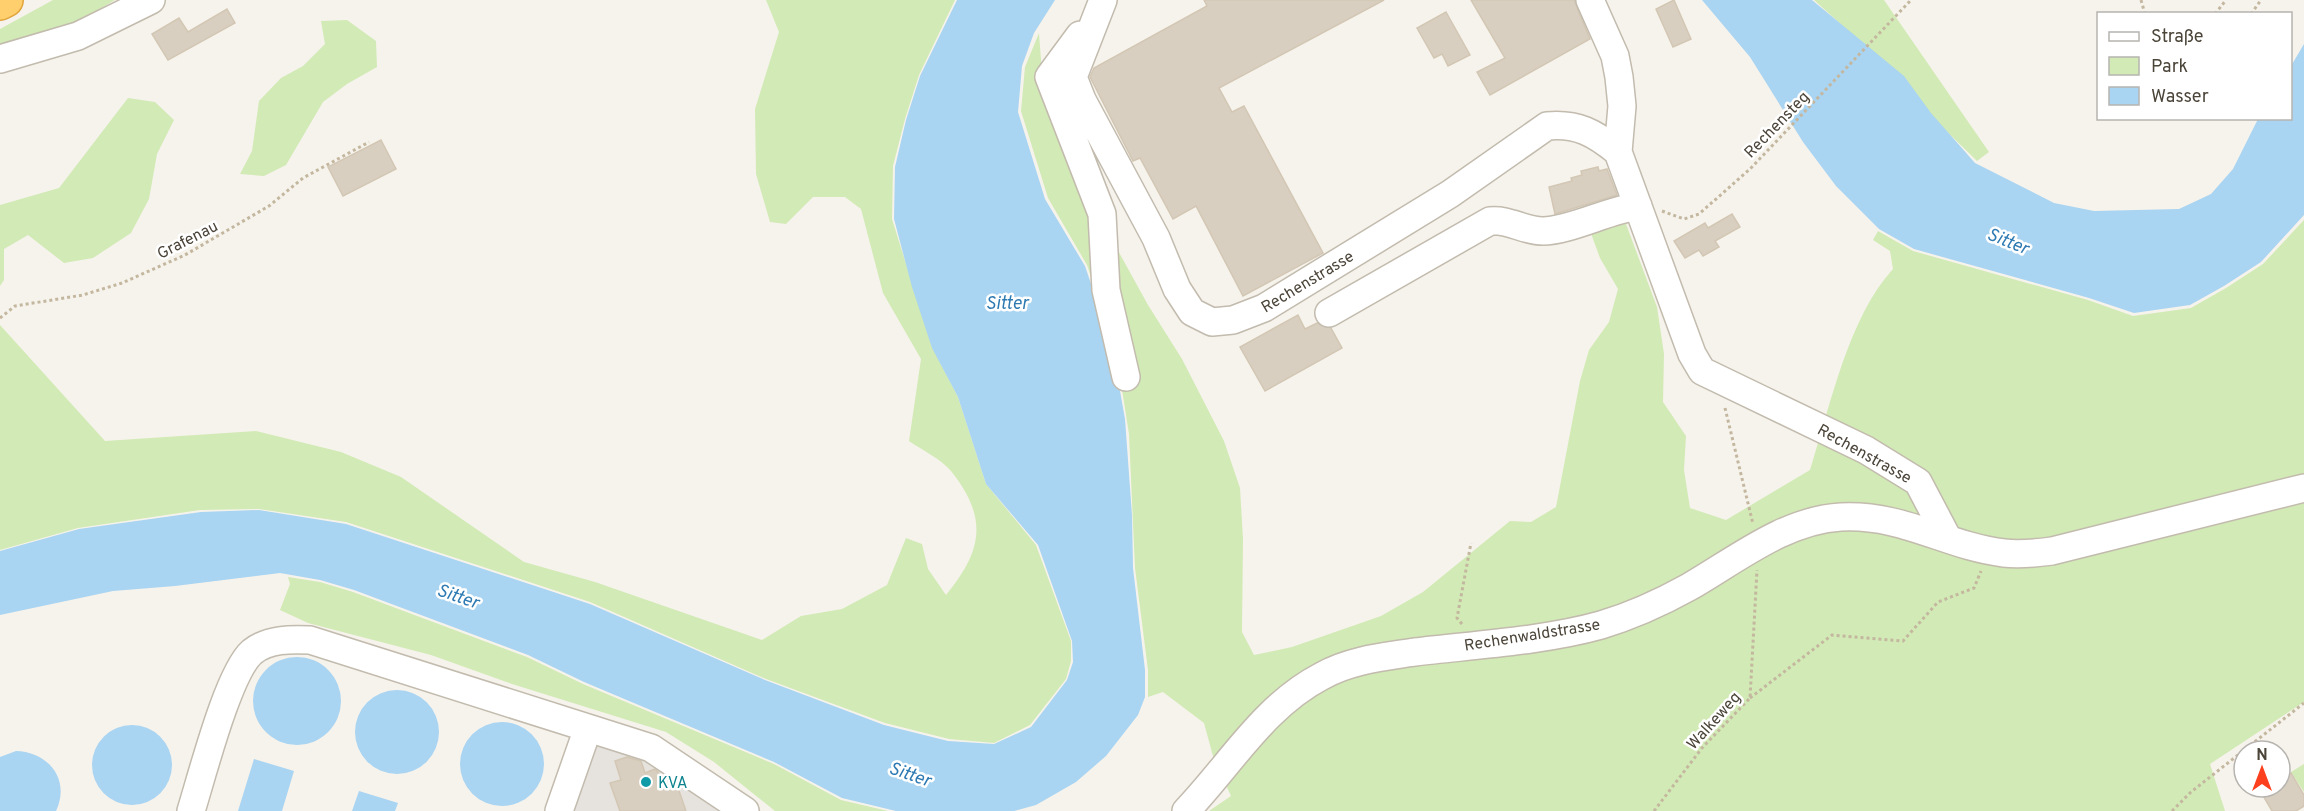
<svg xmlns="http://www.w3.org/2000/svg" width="2304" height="811" viewBox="0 0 2304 811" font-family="Overpass,sans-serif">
<rect width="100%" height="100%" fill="#f6f3ec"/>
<path fill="#e6e2dd" d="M601,721L680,752L761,811H572Z"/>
<path fill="#d2eab5" d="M53,0H115L74,24L0,52V29Z
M766,0H955L919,75L905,119L893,166L892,219L932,347L958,397L986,484L1036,545L1071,641V661L1066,679L1030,725L994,743L949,739L885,723L766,679L590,602L346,522L259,509L200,510L78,528L0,550V325L105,441L256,431L341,452L401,477L524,562L595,582L762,640L801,616L842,609L887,585L906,538L922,544L928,569L946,595C982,551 989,519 951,471C941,459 922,450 909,441L921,359L883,293L861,209L845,197H813L786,224L770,222L756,174L755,109L779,32Z
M1814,0H1884L1989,152L1977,161L1931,116L1884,63Z
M347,20L376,41L377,67L347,84L323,102L286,165L264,176L240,174L252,151L259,101L281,78L303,66L325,44L321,21Z
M1039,33L1042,74L1084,189L1148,305L1182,359L1224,441L1240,488L1243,539L1242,632L1254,655L1292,647L1381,616L1423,592L1510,521L1531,522L1556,507L1580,381L1589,350L1609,322L1618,289L1600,258L1589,228L1626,224L1657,307L1664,354L1663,402L1686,436L1684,470L1690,508L1726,520L1810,470C1830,407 1848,318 1893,269L1890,251L1873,240L1878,231L1913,251L2088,300L2133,316L2191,308L2226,288L2263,264L2304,220V702L2210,764L2225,811H1209L1231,796L1213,756L1204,723L1163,692L1148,697V670L1135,568L1129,434L1115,345L1087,265L1048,198L1021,111L1025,67Z
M128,98L155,102L174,120L157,154L149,199L131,233L93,258L64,263L28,235L4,249V280L0,286V205L59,188Z
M288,577L320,582L353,592L527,657L583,684L774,764L841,800L888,811H775L714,762L666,732L512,684L431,655L308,623L280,610L290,584Z
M2304,764V792L2291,772Z"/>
<path fill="#a9d4f2" d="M957,0H1055L1034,33L1022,66L1018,112L1045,199L1085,266L1112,346L1125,419L1132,515L1133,568L1145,670V697L1138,715L1106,756L1076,782L1036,805L1014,811H896L842,798L774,762L584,682L528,655L354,590L320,580L280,573L175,586L113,591L0,615V551L79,529L201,512L259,510L346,524L590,604L765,680L884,725L948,741L994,744L1031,727L1067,680L1073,662L1072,641L1038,545L986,484L958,397L932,348L912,287L894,219L895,167L906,120L920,76Z
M1702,0H1812L1904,76L1931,113L1975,163L2054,203L2094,211L2179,209L2211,194L2233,169L2258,119L2290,118L2291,66L2304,44V215L2261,262L2224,286L2190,305L2134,313L2089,298L1914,249L1879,229L1836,186L1803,142L1750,57Z
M253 701a44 44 0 1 1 88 0a44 44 0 1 1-88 0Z
M355 732a42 42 0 1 1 84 0a42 42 0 1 1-84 0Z
M460 764a42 42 0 1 1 84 0a42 42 0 1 1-84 0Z
M92 765a40 40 0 1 1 80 0a40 40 0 1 1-80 0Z
M16,751C48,752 71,779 56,811H0V757Z
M254,759L294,771L282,811H238Z
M359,791L398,803L395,811H352Z"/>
<path fill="#d8cfc1" stroke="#d3c7b4" stroke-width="1.5" d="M1204,0H1384L1219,88L1232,112L1244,106L1323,253L1243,296L1196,206L1173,219L1140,158L1133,161L1090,77L1094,68L1207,6Z
M1471,0H1574L1590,39L1490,95L1477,72L1505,58Z
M1674,0L1691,39L1673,47L1656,9Z
M227,9L235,23L168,60L152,34L179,18L188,32Z
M1446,12L1470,55L1448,66L1442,54L1434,58L1417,28Z
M381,140L396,169L343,196L328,167Z
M1598,167L1599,171L1607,169L1617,195L1555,214L1549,187L1572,181L1571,178L1582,175L1581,171Z
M1732,214L1740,227L1715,241L1719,247L1703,256L1699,250L1685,258L1674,241L1705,223L1708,228Z
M1298,315L1305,329L1317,323L1331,328L1342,348L1265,391L1240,347Z
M627,757L641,761L645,773L655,769L664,779L667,778L677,785L686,811H620L610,783L621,780L615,761Z
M2291,773L2304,795V806L2296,811H2272L2258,787H2280V780Z"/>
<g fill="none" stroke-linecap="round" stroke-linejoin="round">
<defs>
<path id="minor" d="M1103,0L1073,77L1082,100L1156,238L1177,289L1192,312L1212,322L1233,320L1264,308L1450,194L1547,126C1577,123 1595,133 1618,152
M1590,0L1615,56L1619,77L1622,106L1618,152L1692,354L1702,371L1866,450L1918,482L1947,537
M1080,35L1049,77L1102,214L1106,290L1126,377
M0,59L78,36L151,0
M1329,313L1490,221C1509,219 1524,231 1543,231C1569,231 1609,210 1638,206
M588,728L651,748L745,811
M191,811C202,776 228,673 252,652C268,639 291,639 310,640L588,728L559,811
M1186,811C1230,765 1264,706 1322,676C1350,660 1383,657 1415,652C1473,645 1544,641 1601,625C1631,616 1662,602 1689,587C1736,560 1785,520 1841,517C1904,514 1946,546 2004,553C2020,555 2037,553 2052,551L2304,488"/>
<path id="highway" d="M0,3L6,0"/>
</defs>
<use href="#minor" stroke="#c2bbae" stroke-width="30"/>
<use href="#highway" stroke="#e0a43c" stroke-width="36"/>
<path stroke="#c4b79f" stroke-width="3" stroke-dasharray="3 3" stroke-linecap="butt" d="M2141,0L2145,14
M2215,14L2226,0
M2251,14L2261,0
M1662,211L1684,219L1699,214L1750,169L1911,0
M0,318L15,306L83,295L122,283L185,255L269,206L303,178L369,142
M1725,408L1753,524
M1462,624L1457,618L1471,543
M1750,698L1832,635L1903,641L1938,602L1974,588L1981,571
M1654,811L1702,748L1750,698L1757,570
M2172,811L2191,792L2304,703"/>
<use href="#minor" stroke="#fff" stroke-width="27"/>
<use href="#highway" stroke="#ffcf6e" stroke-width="33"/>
</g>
<circle fill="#0f9aa8" stroke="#fff" stroke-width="2" cx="646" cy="782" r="6"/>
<g text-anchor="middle" stroke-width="5" stroke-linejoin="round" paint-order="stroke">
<g font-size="16" fill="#4b4439" stroke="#fff">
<text transform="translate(1776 124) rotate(-46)" y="6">Rechensteg</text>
<text transform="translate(187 239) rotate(-27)" y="6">Grafenau</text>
<text transform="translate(1307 281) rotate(-31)" y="6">Rechenstrasse</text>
<text transform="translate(1865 453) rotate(29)" y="6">Rechenstrasse</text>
<text transform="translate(1532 634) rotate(-9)" y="6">Rechenwaldstrasse</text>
<text transform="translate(1713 720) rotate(-48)" y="6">Walkeweg</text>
</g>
<g font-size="16" fill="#0d838f" stroke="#fff" text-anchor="start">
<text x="658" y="788">KVA</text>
</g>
<g font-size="18" font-style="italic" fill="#2e7ab2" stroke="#fff">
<text transform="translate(2008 241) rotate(22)" y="6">Sitter</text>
<text x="1007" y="309">Sitter</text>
<text transform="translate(458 596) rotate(19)" y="6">Sitter</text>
<text transform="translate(910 774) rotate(19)" y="6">Sitter</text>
</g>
</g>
<rect x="2097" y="12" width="195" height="108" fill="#ffffff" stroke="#b7b4b0" stroke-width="1.5"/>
<rect x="2109" y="32" width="30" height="9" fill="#ffffff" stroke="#b7b4b0" stroke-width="1.5"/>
<text x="2151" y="42" font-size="18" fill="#4b4439">Straße</text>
<rect x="2109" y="57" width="30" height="18" fill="#d2eab5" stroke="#b7b4b0" stroke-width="1.5"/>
<text x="2151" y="72" font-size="18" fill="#4b4439">Park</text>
<rect x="2109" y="87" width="30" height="18" fill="#a9d4f2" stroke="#b7b4b0" stroke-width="1.5"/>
<text x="2151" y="102" font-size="18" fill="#4b4439">Wasser</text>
<g transform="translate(2262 769)"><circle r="28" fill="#ffffff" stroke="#b7b4b0" stroke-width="1.5"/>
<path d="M0-4.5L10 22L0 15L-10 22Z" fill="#fc3f1d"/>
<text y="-9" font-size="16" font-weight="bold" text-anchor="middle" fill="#4b4439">N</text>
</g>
</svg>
